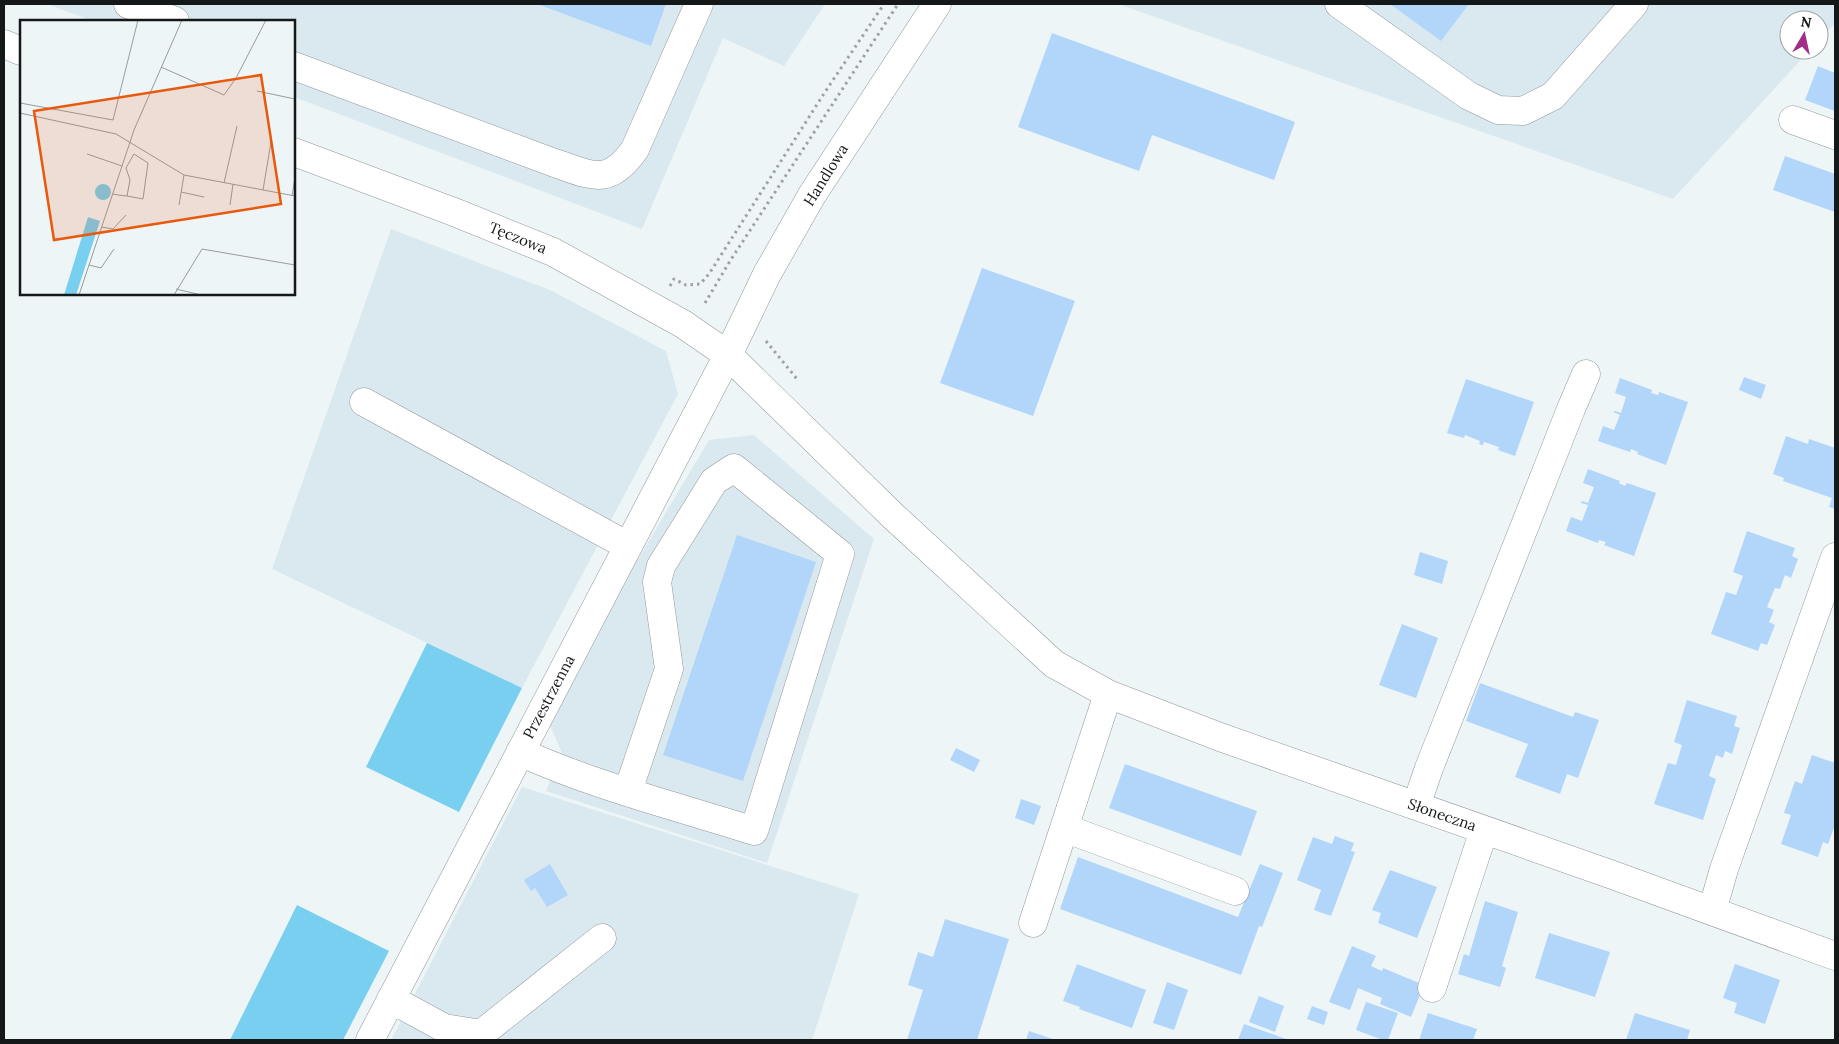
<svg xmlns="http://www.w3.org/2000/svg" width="1839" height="1044" viewBox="0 0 1839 1044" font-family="Lora,serif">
<rect width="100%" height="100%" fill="#eef5f7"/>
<path fill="#dae9f0" d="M47,4H825L784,66L723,38L642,229L294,97V21H93Z
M1118,4H1835V23L1819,41V20H1789V50H1810L1673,199Z
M391,229L550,290L666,351L678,394L522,688L272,569Z
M754,435L874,539L767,863L546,791L562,753L549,723L610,606L709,440Z
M522,787L859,894L812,1040H391Z"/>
<path fill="#78cfef" d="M427,643L522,688L459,812L366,767Z
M297,905L389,951L343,1040H230Z"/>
<path fill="#b1d6f9" d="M537,4H666L651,46Z
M1390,4H1469L1441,41Z
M1052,33L1295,122L1274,180L1152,135L1139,171L1018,127Z
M1818,66L1835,73V111L1805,100Z
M1785,156L1835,174V212L1773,190Z
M982,268L1075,301L1033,416L940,383Z
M1744,377L1766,385L1761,399L1739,390Z
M1620,378L1652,390L1651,393L1658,395L1659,392L1688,402L1666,465L1637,454L1638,452L1631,449L1630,452L1598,441L1603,426L1614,430L1620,415L1613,412L1615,411L1621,413L1626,397L1615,393Z
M1466,379L1534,402L1515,456L1498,450L1499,447L1484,442L1483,445H1481L1479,444L1480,441L1465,435L1464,438L1447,433Z
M1786,436L1808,444L1809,439L1835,448V509L1829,507L1832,498L1783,481L1784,478L1773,474Z
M1588,469L1620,481L1619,483L1625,486L1627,483L1656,493L1634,556L1604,545L1606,542L1599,540L1598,543L1566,531L1571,517L1582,521L1588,505L1581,503L1582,501L1588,503L1594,487L1583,483Z
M1747,531L1795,548L1792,556L1798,559L1791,578L1785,575L1780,589L1775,588L1767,607L1774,610L1769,622L1775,625L1767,645L1761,643L1758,651L1711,634L1726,592L1736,595L1743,576L1733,572Z
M737,535L816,562L743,781L663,755Z
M1420,552L1448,561L1442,584L1414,575Z
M1402,624L1438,638L1416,698L1379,685Z
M1480,683L1573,717L1575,712L1599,720L1578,778L1567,774L1560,794L1515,777L1528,744L1466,721Z
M1687,700L1737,716L1734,726L1740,728L1732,754L1725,751L1723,758L1716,755L1709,776L1716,779L1703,820L1654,804L1668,763L1676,765L1682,745L1674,742Z
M956,748L980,760L974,772L950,760Z
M1812,755L1835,763V825L1828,844L1823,842L1818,857L1781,844L1791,815L1784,813L1795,781L1802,784Z
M1125,764L1257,811L1241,856L1109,808Z
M1021,799L1041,806L1034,825L1015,818Z
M1335,836L1354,843L1351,851L1355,852L1331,916L1314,910L1321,890L1297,880L1313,837L1332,844Z
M1078,857L1238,917L1260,864L1283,873L1262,927L1259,926L1241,975L1060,909Z
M550,864L568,895L547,907L535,888L531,891L524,880Z
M1390,870L1437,887L1417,938L1378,923L1381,913L1372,910Z
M1485,901L1518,912L1502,966L1506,968L1500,987L1458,974L1464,954L1469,956Z
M945,919L1009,939L977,1040H907L923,990L908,985L918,952L933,957Z
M1549,933L1610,952L1595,997L1535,978Z
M1352,946L1376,956L1371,966L1382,971L1383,968L1424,985L1411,1017L1380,1004L1382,998L1358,988L1350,1010L1329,1002Z
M1077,964L1146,990L1132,1028L1079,1009L1080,1007L1063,1001Z
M1735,964L1780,980L1765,1024L1734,1013L1737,1003L1723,998Z
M1167,982L1188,990L1174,1030L1153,1023Z
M1259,996L1284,1006L1275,1032L1249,1022Z
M1366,1002L1398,1013L1388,1040H1383L1356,1030Z
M1312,1006L1328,1012L1324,1025L1307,1019Z
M1428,1013L1477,1029L1473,1040H1419Z
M1635,1013L1690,1030L1687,1040H1626Z
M1244,1024L1289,1040H1238Z
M1029,1031L1056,1040H1026Z"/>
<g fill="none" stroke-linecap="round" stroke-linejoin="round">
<defs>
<path id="minor" d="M128,4L175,21
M1339,4L1469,96L1498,110L1523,111L1553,96L1634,4
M4,44L21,51
M294,66L552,162C591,175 608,188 635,149L699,4
M1793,120L1835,135
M294,152L454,212L553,252L683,324L728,355L893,516L1054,664L1108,694L1220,737L1610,874L1835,956
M364,402L628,546
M520,752C595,786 676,806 754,831L840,554L734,468L714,481L661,566L657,582L669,669L628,791
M1416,806L1429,768L1571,409L1586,374
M1064,828L1235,891
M1712,911L1724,869L1835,557
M1033,923L1108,694
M1432,988L1484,830
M391,999L444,1028L481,1034L602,938
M370,1040L728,355L767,274L812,195L937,4"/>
</defs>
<use href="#minor" stroke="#92989b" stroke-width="29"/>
<path stroke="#9da2a4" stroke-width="3" stroke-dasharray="2.5 4" stroke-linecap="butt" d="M670,286L674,279L686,285L700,284L709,274L825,92L884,4
M705,303L730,261L898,4
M766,341L797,379"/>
<use href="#minor" stroke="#fff" stroke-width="28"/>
</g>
<g text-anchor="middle" stroke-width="4" stroke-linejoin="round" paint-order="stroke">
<g font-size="15" fill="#151819" stroke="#fff">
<text transform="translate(826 175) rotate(-58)" y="5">Handlowa</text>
<text transform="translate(518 238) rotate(22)" y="5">Tęczowa</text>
<text transform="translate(549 697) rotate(-62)" y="5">Przestrzenna</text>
<text transform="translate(1442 815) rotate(19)" y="5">Słoneczna</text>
</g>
</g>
<g transform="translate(20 20)">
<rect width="275" height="275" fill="#eef5f7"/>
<path d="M75 172a8 8 0 1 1 16 0a8 8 0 1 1-16 0ZM68,197L80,201L56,275H44Z" fill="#78cfef"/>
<path fill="none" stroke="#979d9e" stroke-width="1" d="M141,47L204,75L216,58L246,0M237,71L275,79M0,83L93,100L118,0M0,93L96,114L164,155L275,176M67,134L102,146M204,163L217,106M243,170L251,122M161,172L184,177M93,174L98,175L107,176L123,179L128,143L114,134L106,148L110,160L107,176M272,176L275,158M159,185L164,155M210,185L213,164M82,207L93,209L106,195M69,245L81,248L94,229M156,269L181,275M59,275L114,110L162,0M154,275L182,229L275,245"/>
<path fill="#e8590c" fill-opacity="0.15" stroke="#e8590c" stroke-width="2.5" d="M241,55L261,184L34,220L14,91Z"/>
<rect width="275" height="275" fill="none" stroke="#151819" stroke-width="2.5"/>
</g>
<rect width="1839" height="1044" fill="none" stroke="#151819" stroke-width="10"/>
<g transform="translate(1804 35) rotate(9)"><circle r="24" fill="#ffffff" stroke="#a1a3a3"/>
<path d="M0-4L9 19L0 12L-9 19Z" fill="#a12d87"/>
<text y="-8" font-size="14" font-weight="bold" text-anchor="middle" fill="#151819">N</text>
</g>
</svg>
